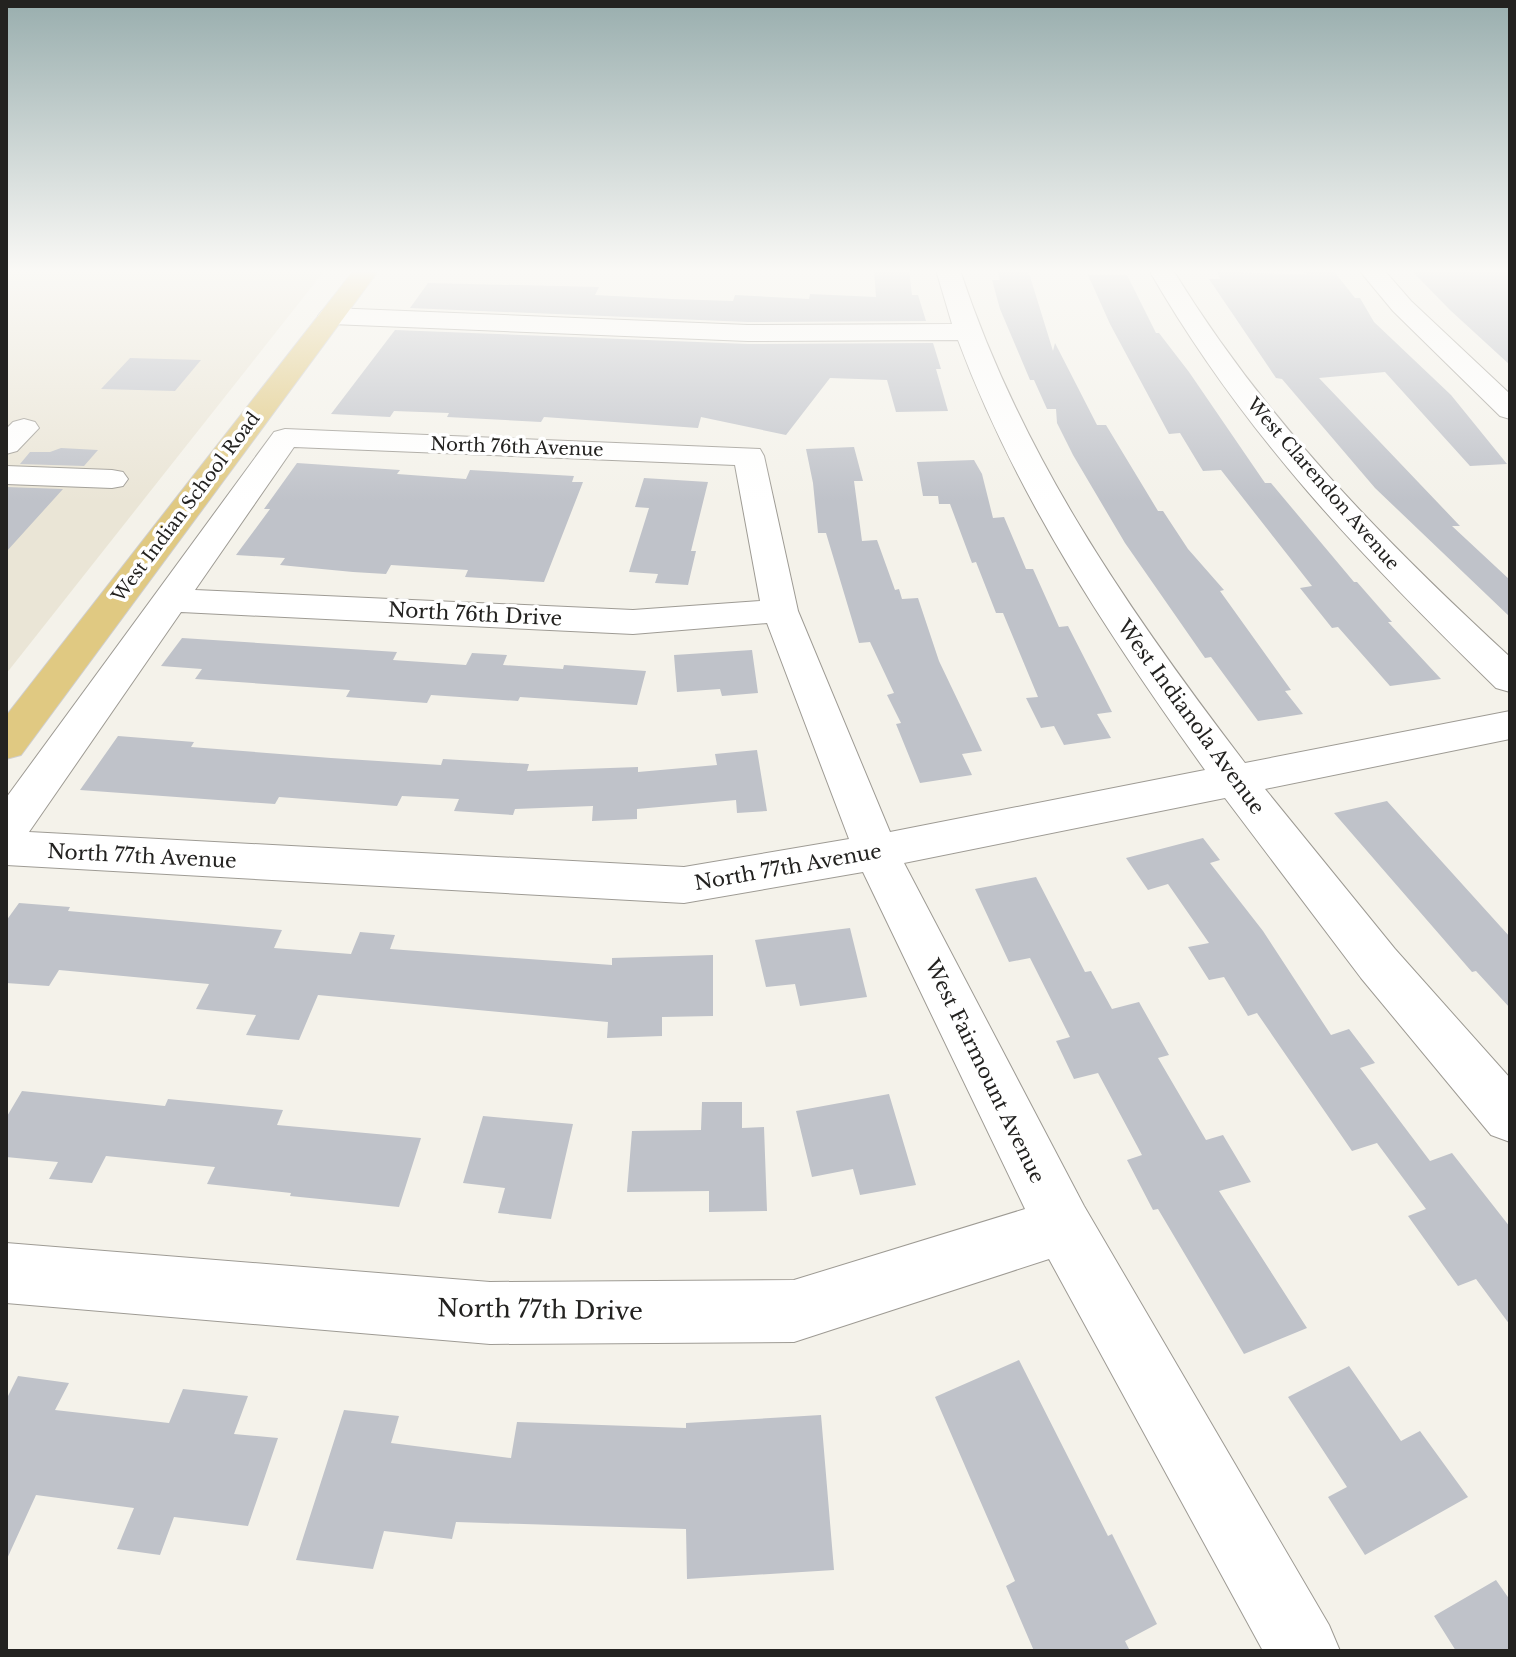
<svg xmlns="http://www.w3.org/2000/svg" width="1516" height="1657" viewBox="0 0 1516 1657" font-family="'Libre Baskerville',serif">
<rect width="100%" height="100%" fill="#f4f2ea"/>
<path fill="#eae5d6" d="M6,270H325L6,674Z"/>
<path fill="#bfc2c9" d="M874,270H909L912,295H918L926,321L748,322L410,308L428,283L599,287L595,295L672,299L733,301L735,295L809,299L810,294L876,297Z
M997,270H1028L1053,351L1055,343L1097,425H1106L1158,511H1163L1188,549L1224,590L1220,591L1291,690L1285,691L1303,714L1258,721L1211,657L1205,658L1125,543L1073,455L1057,423L1056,409H1047L1034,380H1030L1000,309L992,280H1000Z
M1303,270H1333L1355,298H1360L1374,322L1451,395L1507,464L1470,466L1385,372L1319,378L1460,526H1452L1510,580V617L1375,488L1282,379L1276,378L1209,279H1220L1217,272L1306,274Z
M1411,270H1510V365L1450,310Z
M1088,275H1127L1156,333H1159L1189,372L1265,483H1271L1354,582H1357L1392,622H1388L1441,679L1390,686L1338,627L1332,628L1300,588L1312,586L1221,470L1203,471L1180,433L1169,434L1110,324Z
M395,330L748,344L933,343L941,369H936L948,411L896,412L887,380L830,378L786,435L701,417L698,428L544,417L541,422L447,417L449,413L394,411L390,417L331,414Z
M130,358L201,360L175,391L101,389Z
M854,447L863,481H854L862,541L877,540L895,590L899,589L902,599L918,598L939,661L982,751L962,754L972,775L920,783L896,724L901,723L887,695L894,693L870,642L859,643L826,533H818L813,483L806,449Z
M61,448L98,450L84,466L20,464L30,452H50Z
M974,460L982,474L993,518L1004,517L1026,569H1033L1059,627L1068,626L1112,712L1097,714L1111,738L1064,745L1054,726L1041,728L1026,698L1038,697L1003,613H996L976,562L972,563L950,504H939L938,496H923L917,462Z
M297,463L400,470L397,474L466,479L470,470L574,476L572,482H583L544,582L465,577L468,570L391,565L386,574L353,572L280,565L285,558L236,555L270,509H264Z
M644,478L708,482L691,551H696L688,585L655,583L658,574L629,572L649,508L635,507Z
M6,487L63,489L6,552Z
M182,638L397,652L393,660L466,665L472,653L507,655L503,665L563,669L564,665L646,671L637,705L520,697L518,701L431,695L427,703L346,697L350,690L195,679L202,669L161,666Z
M752,650L758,693L722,696L720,689L677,692L674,655Z
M118,736L194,742L191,747L331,758L441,765L443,759L529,764L527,771L638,767V772L717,765L715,754L757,750L767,811L737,813L736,800L637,809V819L592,821L593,806L515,809L513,815L454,811L459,799L402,796L397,806L279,797L275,804L80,790Z
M1387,801L1510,937V1008L1476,971L1472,972L1334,813Z
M1203,838L1220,860L1210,863L1263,931L1331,1035L1349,1029L1375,1063L1360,1068L1430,1161L1452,1153L1510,1227V1325L1476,1279L1458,1286L1408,1216L1426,1209L1377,1143L1352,1151L1257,1013L1248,1016L1224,977L1209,980L1188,947L1209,943L1168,884L1148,890L1126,858Z
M1036,877L1085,972L1091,971L1112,1009L1139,1002L1169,1055L1158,1058L1206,1140L1223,1135L1251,1182L1219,1191L1307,1328L1244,1354L1158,1209L1153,1210L1127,1160L1142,1155L1098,1073L1074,1079L1056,1041L1070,1037L1030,958L1009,962L975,889Z
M19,903L70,907L68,911L282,930L274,948L351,954L360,932L395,935L390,949L612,965V958L713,955V1016L662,1017V1036L607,1038L608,1022L318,995L299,1040L246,1035L256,1015L196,1009L209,984L59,970L49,986L6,983V921Z
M850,928L867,997L800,1006L795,984L766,987L755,940Z
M22,1091L165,1106L168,1099L283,1110L277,1125L421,1138L399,1207L290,1196L291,1193L207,1184L215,1167L106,1156L92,1183L49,1179L58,1162L6,1157V1118Z
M889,1094L916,1185L860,1195L853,1169L812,1177L796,1111Z
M702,1102H742V1128L764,1127L767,1211L709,1212V1191L627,1192L632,1131L701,1130Z
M483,1116L573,1124L551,1219L498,1213L505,1188L463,1183Z
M1019,1360L1108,1536L1112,1534L1157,1624L1125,1641L1130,1651H1034L1006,1586L1015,1581L935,1397Z
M1349,1366L1401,1441L1420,1431L1468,1497L1365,1555L1328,1497L1347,1487L1288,1397Z
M18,1376L69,1383L55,1410L169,1423L183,1389L248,1396L234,1434L278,1438L248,1526L174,1517L160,1555L117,1549L134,1508L36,1495L6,1561V1400Z
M344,1410L399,1416L391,1443L511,1458L517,1422L686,1428V1423L821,1415L834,1570L687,1579L686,1529L456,1522L452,1539L384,1531L373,1569L296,1560Z
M1496,1580L1510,1600V1651H1456L1434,1616Z"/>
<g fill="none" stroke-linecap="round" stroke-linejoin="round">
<defs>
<path id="minor" d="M936,270H960C1021,455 1127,609 1245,763L1510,711V739L1265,789L1395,949L1510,1078V1142L1491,1135L1361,978L1225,798L904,863L1084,1206L1329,1625L1340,1651H1263L1049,1259L794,1342L490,1344L6,1303V1243L490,1282L794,1280L1025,1209L863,872L684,903L6,865V798L274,432L285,429L760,449L764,456L798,611L890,832L1205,770C1109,636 1016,496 958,340L748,341L331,324L322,321L318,316L322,311L331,308L748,325L952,324ZM294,447L735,465L760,601L633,610L195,590ZM181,612L633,634L767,623L849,839L684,867L29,832Z
M1149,270H1173C1265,420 1382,539 1510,657V692L1496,688C1362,557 1243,434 1149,270Z
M1359,270H1384L1411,301L1510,394V419L1500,416L1393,311Z
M24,419L35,422L39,428L17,451L6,454V429L13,422Z
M6,466L112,470L123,472L128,479L123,486L112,488L6,484Z"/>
<path id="major" d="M354,270H379L21,755L6,759V716Z"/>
</defs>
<use href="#minor" stroke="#9e9b94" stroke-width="2"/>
<use href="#major" stroke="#cfcece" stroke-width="2"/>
<use href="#minor" fill="#fff" fill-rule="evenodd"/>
<use href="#major" fill="#e0c982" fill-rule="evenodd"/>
</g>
<linearGradient id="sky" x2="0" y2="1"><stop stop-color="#99aeae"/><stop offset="0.54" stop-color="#faf9f6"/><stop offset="1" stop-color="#faf9f6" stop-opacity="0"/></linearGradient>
<rect width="1516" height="502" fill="url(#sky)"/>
<g text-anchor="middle" stroke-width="7" stroke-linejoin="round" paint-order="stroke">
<g font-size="18" fill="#232220" stroke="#fff">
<text transform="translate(517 447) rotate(2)" y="6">North 76th Avenue</text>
<text transform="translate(1323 484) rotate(49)" y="6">West Clarendon Avenue</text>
<text transform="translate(186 507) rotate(-53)" y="6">West Indian School Road</text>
</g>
<g font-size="20" fill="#232220" stroke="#fff">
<text transform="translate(475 614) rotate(3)" y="7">North 76th Drive</text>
<text transform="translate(1191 717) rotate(54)" y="7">West Indianola Avenue</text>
<text transform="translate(142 856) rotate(3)" y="7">North 77th Avenue</text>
<text transform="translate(788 867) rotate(-10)" y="7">North 77th Avenue</text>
<text transform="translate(985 1071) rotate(64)" y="7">West Fairmount Avenue</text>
</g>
<g font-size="24" fill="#232220" stroke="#fff">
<text transform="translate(540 1310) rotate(1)" y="8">North 77th Drive</text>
</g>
</g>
<rect width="1516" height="1657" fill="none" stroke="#232220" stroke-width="16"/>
</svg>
